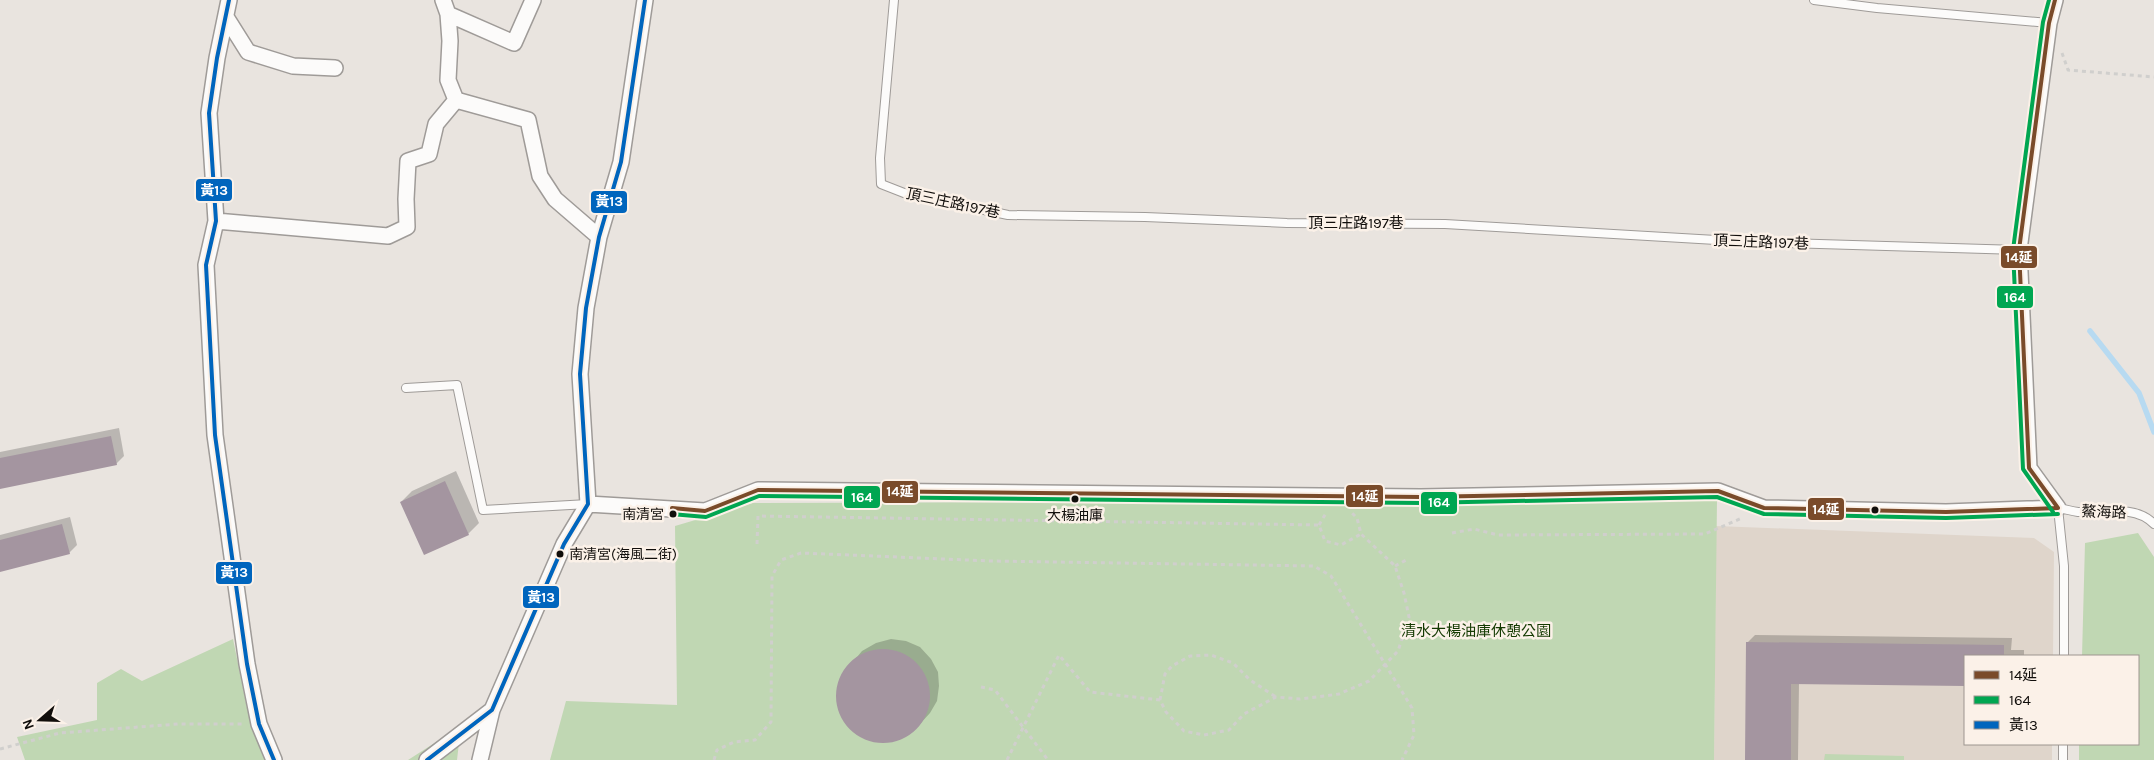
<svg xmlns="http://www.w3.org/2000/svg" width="2154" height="760" viewBox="0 0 2154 760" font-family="Karla,'Noto Sans TC',sans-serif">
<rect width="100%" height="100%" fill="#e9e4df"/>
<path fill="#dfd5cb" d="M1716,526L2034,538L2054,552L2053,656H1965V744H2052V760H1714Z"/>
<path fill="#c0d7b3" d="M1717,500L1714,760H550L566,701L677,705L675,526L753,503Z
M2138,533L2154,557V760H2079V744H2138V656H2082L2085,543Z
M233,639L247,708L266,760H25L17,737L97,720V683L121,669L142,681Z
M461,726L457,760H408Z
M1825,754L1904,756V760H1824Z"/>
<path fill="#0003" d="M119,428L124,456L116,464L0,487V452Z
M456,471L479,523L468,534L401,502L412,491Z
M70,517L77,545L69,553L0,571V535Z
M1755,635L2012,638L2011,650H2024V656H1965V685L1799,683L1798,760H1746L1747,643Z
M891,639L906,641L920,647L931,659L938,672L939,686L937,701L930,713L919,725L908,735L895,740L881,742L866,739L854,732L844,720L838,706L837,690L842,675L862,651L876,643Z"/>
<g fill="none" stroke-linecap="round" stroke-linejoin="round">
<path stroke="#b7daf1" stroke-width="5.5" d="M2090,331L2139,393L2154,432"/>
</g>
<path fill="#a495a0" d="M111,436L117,465L0,489V458Z
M445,481L469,535L424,555L400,502Z
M62,524L70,554L0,572V540Z
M1746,642L2004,645V656H1965V686L1791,684V760H1745Z
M836 696a47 47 0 1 1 94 0a47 47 0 1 1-94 0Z"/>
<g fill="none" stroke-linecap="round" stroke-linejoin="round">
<defs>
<path id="service" d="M894,0L880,158L881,184L904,193L1008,215L1145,217L1287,223L1445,224L1750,242L2019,250
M1814,0L1877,8L2049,23
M406,388L457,385L483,510L588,504
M2064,656V566L2058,508C2065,509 2071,511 2078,512C2102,513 2135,504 2154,524
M2063,760V744"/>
<path id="minor" d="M229,0L217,58L209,113L216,221L206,265L215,435L247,664L259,724L274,760
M443,0L448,14L450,41L448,80L456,100L528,120L540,176L555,199L599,237
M2055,0L2049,23L2019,250L2029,468L2058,508
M448,14L514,43L533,0
M226,17L248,52L293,66L335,68
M216,221L388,236L407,227L406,199L408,161L429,154L436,124L456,100
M588,504L705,511L758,490L1421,497L1718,491L1764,508L1946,512L2058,508
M427,760L492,710L564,544L588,504L580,374L586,308L599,237L621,162L645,0
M480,760L492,710"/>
</defs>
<use href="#service" stroke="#9f9b98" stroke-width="10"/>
<use href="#minor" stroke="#9f9b98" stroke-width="18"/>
<path stroke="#d0cfcd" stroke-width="3" stroke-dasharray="4 4" stroke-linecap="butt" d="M2062,53L2068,70L2154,77
M1319,525L1326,513
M1452,533L1474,529L1498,535L1705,534L1742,518
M757,544L758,516L1319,525L1325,541L1341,545L1361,534
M1395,566L1408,559
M981,687L995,690L1048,760
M1160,700L1165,674L1172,666L1190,656L1211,655L1233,663L1250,680L1276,697
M0,749L60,733L178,724H244
M714,760L717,750L734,742L755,740L771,722L772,576L781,560L801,553L991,561L1314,566L1331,576L1412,708L1414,735L1402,760
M1007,760L1059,655L1090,692L1160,700L1166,712L1184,731L1204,735L1229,730L1244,714L1276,697L1300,699L1339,694L1369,681L1398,651L1409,617L1404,593L1395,566L1361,534L1357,518L1352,513"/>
<use href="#service" stroke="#fcfbfa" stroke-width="8"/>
<use href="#minor" stroke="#fcfbfa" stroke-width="15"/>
<defs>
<path id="bus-1" d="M2055,0L2049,23L2019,250L2029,468L2058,508
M672,508L705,511L758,490L1421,497L1718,491L1764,508L1946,512L2058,508"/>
<path id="bus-2" d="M2049,0L2043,22L2013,250L2023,469L2053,512
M671,514L706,517L759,496L1421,503L1717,497L1764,514L1946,518L2058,514"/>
<path id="bus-3" d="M229,0L217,58L209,113L216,221L206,265L215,435L247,664L259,724L274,760
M427,760L492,710L564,544L588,504L580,374L586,308L599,237L621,162L645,0"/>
</defs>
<use href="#bus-1" stroke="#fbf1e8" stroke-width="8"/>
<use href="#bus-2" stroke="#fbf1e8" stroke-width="8"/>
<use href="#bus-3" stroke="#fbf1e8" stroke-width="8"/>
<use href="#bus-1" stroke="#7a4b2a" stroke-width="4"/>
<use href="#bus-2" stroke="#00a651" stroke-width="4"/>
<use href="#bus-3" stroke="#0065bd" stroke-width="4"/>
</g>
<g fill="#110e0b" stroke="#fbf1e8" stroke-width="2">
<circle cx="1075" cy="499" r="4.5"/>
<circle cx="1875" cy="510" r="4.5"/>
<circle cx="673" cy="514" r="4.5"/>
<circle cx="560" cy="554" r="4.5"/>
</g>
<g text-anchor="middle" stroke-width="5" stroke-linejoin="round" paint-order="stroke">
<g font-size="14" fill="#110e0b" stroke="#fbf1e8" text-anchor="end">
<text x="664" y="519">南清宮</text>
<text x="1075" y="520" text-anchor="middle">大楊油庫</text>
<text x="569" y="559" text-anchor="start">南清宮(海風二街)</text>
</g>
<g font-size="15" fill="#110e0b" stroke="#fbf1e8">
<text transform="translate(953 203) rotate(12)" y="5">頂三庄路197巷</text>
<text x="1356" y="228">頂三庄路197巷</text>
<text transform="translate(1761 242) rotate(2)" y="5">頂三庄路197巷</text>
<text transform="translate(2104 512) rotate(2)" y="5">鰲海路</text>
</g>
<g font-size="15" fill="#143a02" stroke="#fbf1e8">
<text x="1476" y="636">清水大楊油庫休憩公園</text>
</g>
</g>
<g stroke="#fbf1e8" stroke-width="2">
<rect x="195" y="178" width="38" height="24" rx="5" fill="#0065bd"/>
<rect x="590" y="190" width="38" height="24" rx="5" fill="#0065bd"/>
<rect x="2000" y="245" width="38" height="24" rx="5" fill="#7a4b2a"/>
<rect x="1996" y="285" width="38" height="24" rx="5" fill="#00a651"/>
<rect x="881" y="480" width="38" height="24" rx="5" fill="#7a4b2a"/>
<rect x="1345" y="484" width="39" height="24" rx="5" fill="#7a4b2a"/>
<rect x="843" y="485" width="38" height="24" rx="5" fill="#00a651"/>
<rect x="1420" y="491" width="38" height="24" rx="5" fill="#00a651"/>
<rect x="1807" y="497" width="38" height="24" rx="5" fill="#7a4b2a"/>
<rect x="215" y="561" width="38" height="24" rx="5" fill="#0065bd"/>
<rect x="522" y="585" width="38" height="24" rx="5" fill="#0065bd"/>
</g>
<g font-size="14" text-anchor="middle" font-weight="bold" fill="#fff">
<text x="214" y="195">黃13</text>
<text x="609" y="206">黃13</text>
<text x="2019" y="262">14延</text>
<text x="2015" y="302">164</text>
<text x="900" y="496">14延</text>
<text x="1365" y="501">14延</text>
<text x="862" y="502">164</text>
<text x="1439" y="507">164</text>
<text x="1826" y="514">14延</text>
<text x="234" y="577">黃13</text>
<text x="541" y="602">黃13</text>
</g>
<rect x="1964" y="655" width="175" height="90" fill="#fbf1e8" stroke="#9d9690"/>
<rect x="1974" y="671" width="25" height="8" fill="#7a4b2a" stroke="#9d9690"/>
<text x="2009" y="680" font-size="15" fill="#110e0b">14延</text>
<rect x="1974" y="696" width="25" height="8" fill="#00a651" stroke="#9d9690"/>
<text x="2009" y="705" font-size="15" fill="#110e0b">164</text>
<rect x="1974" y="721" width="25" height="8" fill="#0065bd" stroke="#9d9690"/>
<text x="2009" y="730" font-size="15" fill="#110e0b">黃13</text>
<g transform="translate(40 720) rotate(250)" stroke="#fbf1e8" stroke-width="4" paint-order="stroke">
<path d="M0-4L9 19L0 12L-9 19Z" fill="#110e0b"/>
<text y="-8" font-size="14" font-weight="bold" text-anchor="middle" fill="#110e0b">N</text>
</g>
</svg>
